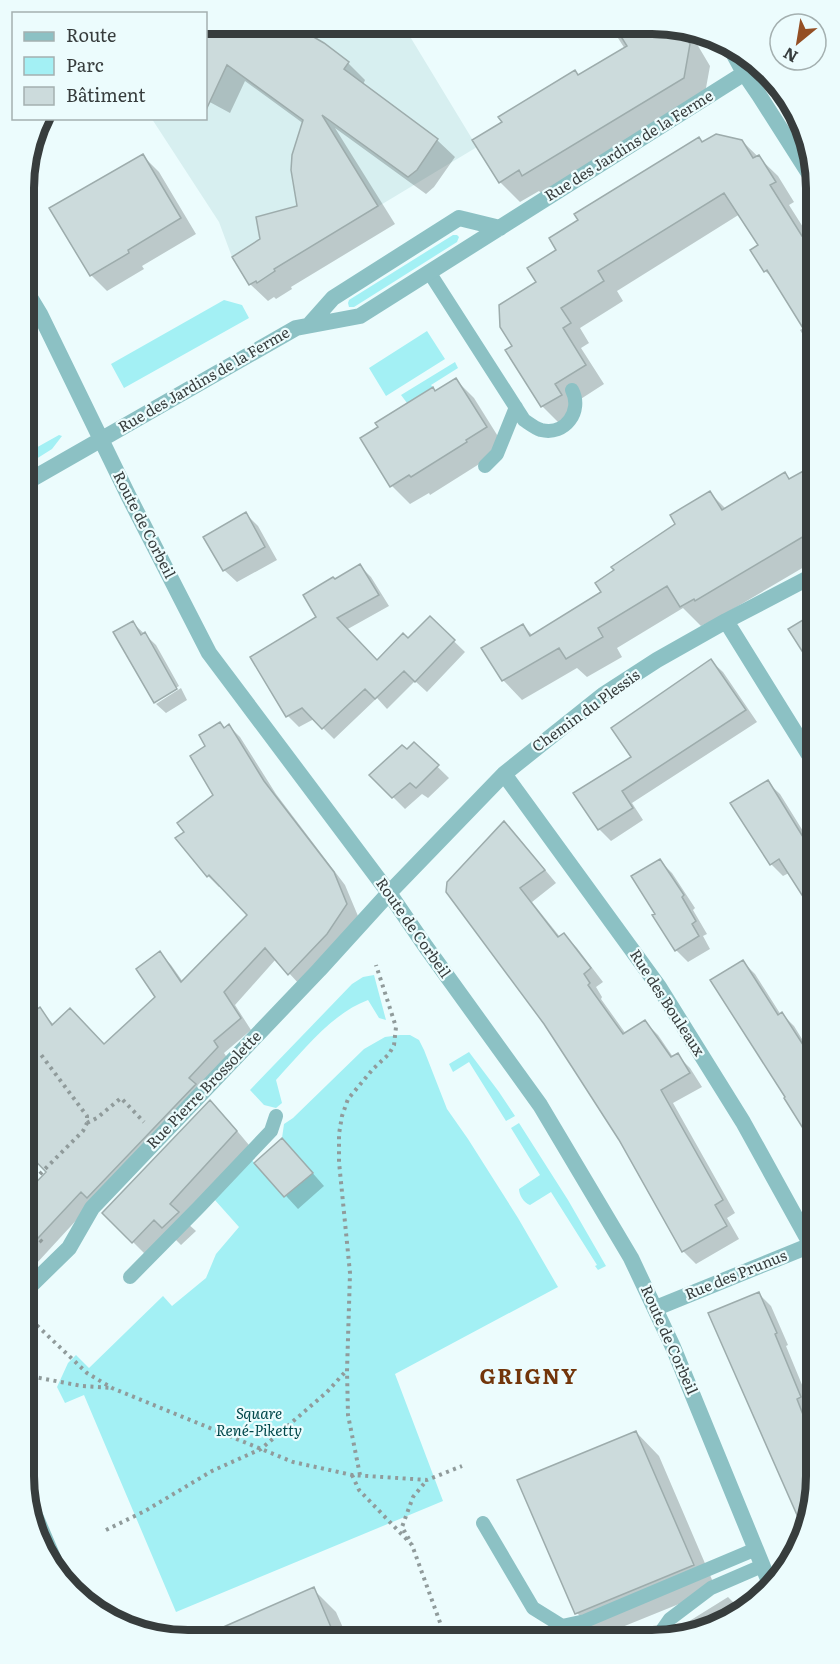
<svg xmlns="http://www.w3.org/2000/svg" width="840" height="1664" viewBox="0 0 840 1664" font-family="Literata,serif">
<rect width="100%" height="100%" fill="#ecfcfd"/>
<path fill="#d7eff0" d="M206,24L403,25L477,147L364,215L363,213L359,215L360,217L328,236L327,234L305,248L306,250L275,269V271L257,283L255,281L249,285L232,257L219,222L152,119L206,118Z"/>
<path fill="#a3f0f4" d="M453,235H457L459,237L457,242L354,307H349L348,303L349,300Z
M224,300L242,305L249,318L124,388L111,364Z
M427,331L445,359L386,396L369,368Z
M455,362L458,368L431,385L433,387L407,403L401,395Z
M59,435L62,436L52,449L25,466V454Z
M374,975L386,1020L379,1018L368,1000C332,1013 301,1053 276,1080L282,1103L276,1108L264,1105L250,1090L352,984L363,977Z
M400,1035H410L419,1040L424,1050L447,1109L468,1139L518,1218L558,1287L395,1374L443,1501L176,1612L84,1395L65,1403L57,1387L68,1363L76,1355L89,1368L163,1296L172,1306L206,1278L216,1254L239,1227L214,1199L251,1159L284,1197L312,1173L282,1138L284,1124L293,1118L364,1049L385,1037Z
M469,1052L499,1092L515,1116L506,1121L469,1062L453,1072L449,1064Z
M519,1123L568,1200L606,1266L598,1270L595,1266L597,1265L551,1192L530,1205C524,1203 519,1195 519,1189L540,1175L511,1128Z"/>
<path fill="#0003" d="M206,24L290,25L323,44L348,63L365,80L363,85L437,140L455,157L434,187L426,194L335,128L395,224L291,287L292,289L276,299L274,297L268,301L250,284L262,240L299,207L304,124L245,81L230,113L206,100Z
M611,27H683L688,29L710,66L704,99L544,196L539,191L520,202L500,182L625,49Z
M742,141L778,176L794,202L789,205L808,235L816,244V356L800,330L804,328L776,281L765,271L752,250L760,246L740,214L617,291L623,301L580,328L589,343L581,348L604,384L573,404L580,415L562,426L542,406L507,351L514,347L538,283L559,250L703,144Z
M143,156L159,172L196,234L142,266L144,269L107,291L91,275L51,209Z
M456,380L474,398L504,446L484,461L430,495L429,493L410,504L392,486L362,438Z
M816,465V560L716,619L701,626L683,608L617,648L622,657L587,677L577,668L522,700L503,680L523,625L533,636L603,593L710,493L726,509L785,474L791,480Z
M246,514L258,526L277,560L237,582L224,570Z
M360,566L371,577L389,606L346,630L377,662L408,640L430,618L465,652L427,692L415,681L387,709L377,698L334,739L314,719L299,727L288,716L318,618L335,581Z
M816,614V676L802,654L805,652Z
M133,623L156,645L179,686L156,700V704Z
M711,661L723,672L757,722L632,803L643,820L611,841L599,829L633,757Z
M181,688L187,700L166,713L156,704Z
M220,723L225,729L229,726L240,737L276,794L345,885L358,916L300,985L276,959L235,1005L251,1030L224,1053L228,1059L93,1202L25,1276L27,1279L24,1281V1197L48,1172L43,1013L54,1025L104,1046L157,997L160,953L171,965L183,982L249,915L221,886L219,887L208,876L186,832L215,796L207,746Z
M414,744L449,778L428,798L422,794L405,809L371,775L407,751Z
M767,782L780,794L816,852V910L789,873L783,876L771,864Z
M504,823L517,836L556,883L532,902L560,937L564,934L577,948L603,982L596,987L602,997L601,999L626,1034L645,1022L658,1035L673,1057L677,1055L690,1068L702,1087L673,1103L735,1213L727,1218L739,1239L696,1264L683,1251L642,1176L597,1103L545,1023Z
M660,861L672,873L695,908L693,910L707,934L703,936L710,949L688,962L676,950Z
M743,962L755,974L781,1015L782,1014L794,1026L802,1039L816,1030V1142Z
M25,984L32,997L25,996Z
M210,1102L228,1120L254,1151L187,1223L196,1231L181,1245L173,1237L151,1260L104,1213Z
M295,1153L324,1186L298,1209L256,1163Z
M759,1294L771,1306L788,1345L786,1346L812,1409L808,1411L816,1431V1486L802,1521Z
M636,1432L659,1456L716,1589L600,1636L577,1613Z
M313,1589L336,1612L348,1639H240Z
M728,1597L738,1607L704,1631L687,1634L683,1625Z"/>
<path fill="#ccdbdc" stroke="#9dacac" stroke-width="1.5" d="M206,24L293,25L324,43L349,62L344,69L438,139L417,170L408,177L322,115L378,206L274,269L275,271L257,283L256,281L249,285L232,257L260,239L256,217L297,206L291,170L292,155L303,120L227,65L206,110Z
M615,27H680L690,44L684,78L522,176L519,170L499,183L472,140L502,122L498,117L575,70L578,75L627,46Z
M716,134L742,140L753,158L759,155L776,182L770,185L802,236L808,233L816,246V349L767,270L764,272L750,250L758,245L724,193L598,271L604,281L561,308L571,323L563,328L586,365L555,384L562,395L541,407L505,350L512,346L500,327L499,305L536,282L527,268L556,250L549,238L578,220L574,214L699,137L702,142Z
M143,154L181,218L128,250L129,253L90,276L49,208Z
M456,378L487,427L466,440L467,442L411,477L409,475L390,487L360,438L378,427L375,423L433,387L435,391Z
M816,464V529L695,601L694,599L680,607L667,586L598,628L603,637L566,659L559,648L502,681L481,648L523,624L530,636L601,592L595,583L614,570L611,567L675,524L670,515L710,491L722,510L785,472L789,479Z
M246,512L265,547L223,571L203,537Z
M360,564L379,595L337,618L377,660L403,633L408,638L430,616L455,640L415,682L404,671L375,699L365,689L322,729L302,708L286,717L250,657L316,617L303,595L333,577L335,579Z
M816,612V673L788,629Z
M133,621L141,635L145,632L177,689L154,703L113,632Z
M711,659L746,710L622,791L633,808L598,830L573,793L631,757L611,728Z
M220,722L224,728L229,724L264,781L334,872L347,904L327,934L288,975L265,948L224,992L241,1018L214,1041L218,1047L189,1078L196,1084L87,1198L81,1192L24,1253V1195L46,1172L24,1149V1019L40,1007L52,1025L70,1008L104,1044L155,997L136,969L160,951L181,982L247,915L209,875L207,877L175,838L184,832L177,823L213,795L190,756L205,746L199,735Z
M414,742L439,765L416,788L410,783L392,798L369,775L402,745L407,749Z
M768,780L816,858V917L779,859L770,865L730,803Z
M504,821L545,870L520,888L558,937L564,933L591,968L584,974L590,983L588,985L623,1034L645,1020L671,1057L678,1053L690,1073L661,1090L723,1200L715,1205L727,1226L682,1252L619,1140L572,1067L544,1024L446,892L447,882Z
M660,859L684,895L682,897L696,921L692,924L699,936L675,951L652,915L655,914L631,876Z
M743,960L778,1015L782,1012L816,1065V1149L784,1098L785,1097L710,980Z
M210,1100L237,1131L170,1204L179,1212L162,1228L154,1220L132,1243L102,1213Z
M282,1138L313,1173L284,1197L254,1163Z
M759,1292L777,1333L775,1334L801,1397L797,1399L816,1448V1486L801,1524L708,1313Z
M636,1431L694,1565L575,1614L517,1480Z
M314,1587L336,1639H196Z"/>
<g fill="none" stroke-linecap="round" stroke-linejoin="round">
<path stroke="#909b9b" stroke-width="4" stroke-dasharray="3 4.5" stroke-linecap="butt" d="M87,1123L97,1118L121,1098L144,1122
M24,1190L83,1131L87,1123V1116L39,1052
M24,1224L43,1243
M26,1315L87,1373L112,1388L293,1462L352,1475L427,1480L462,1466
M24,1375L82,1386L112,1388
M352,1475L359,1490L412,1545L446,1639
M360,1475L348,1415L347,1371L350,1273L339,1162V1134L342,1116L348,1099L373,1069L389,1054L394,1045L396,1027L376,965
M106,1530L145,1511L212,1471L261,1449L327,1392L346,1371
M409,1539L402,1527L413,1497L427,1480"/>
<path stroke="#8cc1c4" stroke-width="14" d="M429,272L524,420C530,424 535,428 541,430C565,436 583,411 572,390
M485,466L497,454L516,407
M130,1277L199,1207L271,1131L276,1116
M483,1523L533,1608L562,1626L585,1621L756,1549
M656,1639L670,1619L711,1588L762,1566"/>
<path stroke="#8cc1c4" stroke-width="16" d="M732,51L744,73L759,95L815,183
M25,289L40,314L129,497L209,653L389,893L426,947L540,1105L631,1258L673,1347L770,1584
M309,325L333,298L459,218L500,228
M25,483L296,328L360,316L759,64
M726,621L816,766
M25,768L28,733L25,722
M504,774L659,987L743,1122L811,1245
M24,1292L69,1248L92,1208L319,970L389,893L504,774L603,695L657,660L726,621L816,574
M656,1308L816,1243
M28,1499L54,1560"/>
</g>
<g text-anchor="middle" stroke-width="4.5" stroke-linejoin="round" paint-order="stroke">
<g font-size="15" fill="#373d3d" stroke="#ecfcfd">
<text transform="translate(629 146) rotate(-32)" y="5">Rue des Jardins de la Ferme</text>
<text transform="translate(204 380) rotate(-30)" y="5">Rue des Jardins de la Ferme</text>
<text transform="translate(144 525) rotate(63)" y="5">Route de Corbeil</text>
<text transform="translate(586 711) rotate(-36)" y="5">Chemin du Plessis</text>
<text transform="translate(413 928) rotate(55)" y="5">Route de Corbeil</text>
<text transform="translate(667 1003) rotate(57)" y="5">Rue des Bouleaux</text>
<text transform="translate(204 1090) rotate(-46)" y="5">Rue Pierre Brossolette</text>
<text transform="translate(736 1275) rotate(-22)" y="5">Rue des Prunus</text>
<text transform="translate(669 1340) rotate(66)" y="5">Route de Corbeil</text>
</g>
<g font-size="15" font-style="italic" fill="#01484b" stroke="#ecfcfd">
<text x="259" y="1419">Square<tspan x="259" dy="17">René-Piketty</tspan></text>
</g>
<g font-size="21" font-weight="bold" letter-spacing="1.5" fill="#72350a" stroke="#ecfcfd">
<text x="529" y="1384">GRIGNY</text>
</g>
</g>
<path d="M0 0H840V1664H0ZM188 34H652A154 154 0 0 1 806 188V1476A154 154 0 0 1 652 1630H188A154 154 0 0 1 34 1476V188A154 154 0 0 1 188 34Z" fill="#ecfcfd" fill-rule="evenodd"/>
<path fill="none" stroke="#373d3d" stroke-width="8" d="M188 34H652A154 154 0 0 1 806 188V1476A154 154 0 0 1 652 1630H188A154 154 0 0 1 34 1476V188A154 154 0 0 1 188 34Z"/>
<rect x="12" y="12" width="195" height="108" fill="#ecfcfd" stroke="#a4b0b0" stroke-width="1.5"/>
<rect x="24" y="32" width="30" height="9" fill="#8cc1c4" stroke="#a4b0b0" stroke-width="1.5"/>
<text x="66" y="42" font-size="18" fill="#373d3d">Route</text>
<rect x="24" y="57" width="30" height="18" fill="#a3f0f4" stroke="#a4b0b0" stroke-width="1.5"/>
<text x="66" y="72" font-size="18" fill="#373d3d">Parc</text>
<rect x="24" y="87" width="30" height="18" fill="#ccdbdc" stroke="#a4b0b0" stroke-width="1.5"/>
<text x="66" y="102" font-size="18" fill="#373d3d">Bâtiment</text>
<g transform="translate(798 42) rotate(210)"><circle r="28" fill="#ecfcfd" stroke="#a4b0b0" stroke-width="1.5"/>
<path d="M0-4.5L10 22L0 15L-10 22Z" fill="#944f24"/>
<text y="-9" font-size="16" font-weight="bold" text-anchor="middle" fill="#373d3d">N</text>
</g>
</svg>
